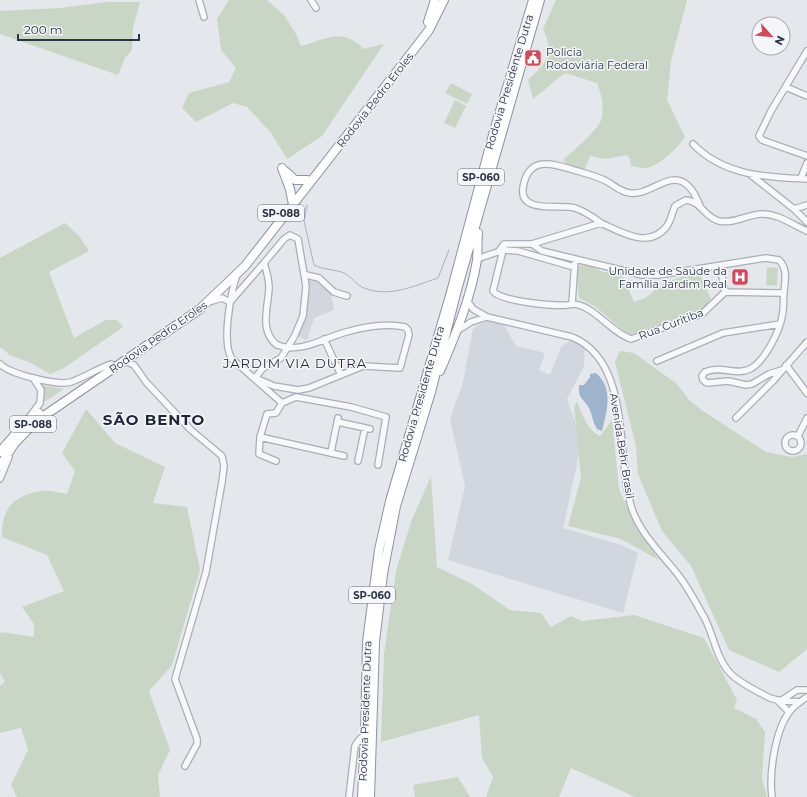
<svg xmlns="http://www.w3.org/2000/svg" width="807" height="797" viewBox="0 0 807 797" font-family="Montserrat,sans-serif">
<rect width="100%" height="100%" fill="#e4e7ec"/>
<path fill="#d2d6de" d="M309,280L319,281L331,294L334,310L314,318L307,340L297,336L305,314Z
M490,321L504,325L516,346L545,353L539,370L550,375L561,347L571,340L585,347L584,366L567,399L575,422L580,450L563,528L619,544L638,553L623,613L448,560L465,486L450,419L463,382L473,329L480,324Z"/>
<path fill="#c9d6c5" d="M229,0H267L284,15L296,34L301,46C327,40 340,26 364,49L384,44L322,136L287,159L271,133L247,107L233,103L196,122L182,108L189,93L229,82L236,68L221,50L217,19Z
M556,0H687L671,61L667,100L685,137C679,147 659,166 646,168C642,169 635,166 631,166L630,159L627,155L605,159L590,156L584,171L565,163L564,159C574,150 597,131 601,120C605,109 601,92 597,83L565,73L533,99L528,80C547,62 555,55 543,29Z
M107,2H140L133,28L132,50L125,58L118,75L0,34V11L60,8Z
M451,83L472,94L467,104L445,93Z
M455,100L466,106L455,128L444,123Z
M65,223L79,236L89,251L49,272L74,338L106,320H117L123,327L64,368L50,374L31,363L10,355L0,347V258Z
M590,265L603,272H621L634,302L645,298L664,283L698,271L711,299L704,309L628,335L596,307L579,298L576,266Z
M767,267L778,268L777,286L766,285Z
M620,351L634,353L677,384L689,400L703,411L766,452L792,457L807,454V649L779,672L729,650L691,566L662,531L638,474L636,446L615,362Z
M41,385L64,389L43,403L45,396Z
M577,401C582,414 587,430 600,436L612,420L619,489L635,525L659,560L621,539L568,526L581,478L574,407Z
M86,409L115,443L165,467L153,503L187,507L200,570L172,665L149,691L170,750L158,775L160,797H17L11,785L28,750L21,728L0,733V686L5,682L0,673V634L1,632L34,637V624L22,607L64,591L47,555L2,537C1,508 14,495 42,491C50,490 60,493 67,494L75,471L62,453Z
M431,476L437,567L472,584L510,610L541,613L551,627L571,616L582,621L634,615L704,638L737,700L734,708L756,719L765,732L762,778L767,797H635L571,768L559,797H486L493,777L482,758L479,715L381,742L384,654L396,571L411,522Z
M458,777L470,797H415L413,785Z"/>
<path fill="#9fb4cc" d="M596,373C614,389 607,411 602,431L597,429C593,423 592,414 589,408C583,397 578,400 579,385H584L590,377V374Z"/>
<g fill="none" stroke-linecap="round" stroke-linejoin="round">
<path stroke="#9fb4cc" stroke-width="1" d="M307,205L304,221L314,265C324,270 334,269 344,273C351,276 356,285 364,288C389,298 414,286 438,278L449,250"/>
<defs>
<path id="minor" d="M199,0L204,17
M311,0L316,8
M807,51L771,111L759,136L762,140L807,156
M786,87L807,96
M693,144C724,176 766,177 807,179
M751,175L794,209L807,222
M801,178L807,163
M794,209L807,205
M601,223C593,217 584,211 575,208C560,204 519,214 523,188C528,154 554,164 577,171C587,174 597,176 606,181C614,185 620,192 630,193C655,197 680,154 700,206
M532,244L542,251L642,275H659L766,258L779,260C788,269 785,281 784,292C783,300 784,309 782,317C779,332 765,361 750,369C736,376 721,365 705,372L702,376L703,380L707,383L728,381L746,385L752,384L769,374L782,370
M504,246L493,291C499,301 560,308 572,304L575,259
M499,251L504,244H532L601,223C621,232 649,250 667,226C671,220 672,213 675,206L686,200C701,201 705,218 719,221C734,224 746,215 761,214C777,213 793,225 807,231
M477,259L503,250L518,251L574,267
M720,266L725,292
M237,274C231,292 221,343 232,359L282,403L296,397L351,407L386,417L378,465
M306,275L319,278L334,292L347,296
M467,300L473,309L487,317L572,337C633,362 615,458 632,509C641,535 663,555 679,576C689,589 696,603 704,617C714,635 716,659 731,674C741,684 757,691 770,698L777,700L800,702
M212,301L222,298L230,302
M230,302L264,263L284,239L290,235L298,239L306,286L303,316L294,337L281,358L263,368L255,378
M572,304C593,304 611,333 631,339L702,314L725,292L784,293
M457,331L471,322L487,317
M324,339L341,375
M124,361L134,365L146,382L191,430L222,456L224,466L222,482L206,572L175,679L197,739V744L185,766
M657,361L723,333L780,324
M0,364C10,374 57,386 71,382C85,377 97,369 111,364
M786,365L807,393
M255,378L274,386L298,390L309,388L363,366L400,368L409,335L408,330L405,327C387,323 363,327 346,332C324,338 300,354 277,345C259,331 268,308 269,288C269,280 267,272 264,263
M736,418L773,381L807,342
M28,419L40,403L41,390L33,378
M338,422L370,429
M785 443a8 8 0 1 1 16 0a8 8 0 1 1-16 0Z
M798,436L807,418
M260,437L344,456
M331,452L338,418
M276,461L259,454L260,437L267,414L276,413L282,403
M358,461L365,428
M0,479L9,457
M777,700L789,712
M782,700L797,690H807
M349,797L355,746L358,741L365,734
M772,797C769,773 775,730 790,711C795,705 801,701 807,697"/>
<path id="highway" d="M428,22L435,0
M282,168L290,189L292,200
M285,171L295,180H307
M440,371C455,336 471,298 477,260C478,251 477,242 478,233
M0,452L24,424L39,413
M0,466L14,444L35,422L200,309L245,266L419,43L429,30L444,0
M362,797L365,734L367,642L379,550L390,501L451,292L494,131L533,0
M370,797L375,642L383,574L396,506L431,392L457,290L540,0"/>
</defs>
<use href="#minor" stroke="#a9aeb7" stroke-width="8"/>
<use href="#highway" stroke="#8b94a3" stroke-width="10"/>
<use href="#minor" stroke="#f7f8fa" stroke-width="5.5"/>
<use href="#highway" stroke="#fff" stroke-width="8"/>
</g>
<defs>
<symbol id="civic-square" viewBox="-11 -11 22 22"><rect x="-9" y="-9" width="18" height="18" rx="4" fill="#d1495b" stroke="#f4f6f9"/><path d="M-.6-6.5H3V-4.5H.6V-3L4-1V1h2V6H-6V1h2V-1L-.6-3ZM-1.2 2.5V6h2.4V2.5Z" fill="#fff"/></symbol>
<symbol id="hospital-square" viewBox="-11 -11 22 22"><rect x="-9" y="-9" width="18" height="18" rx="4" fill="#d1495b" stroke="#f4f6f9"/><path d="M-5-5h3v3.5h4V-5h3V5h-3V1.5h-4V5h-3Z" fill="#fff"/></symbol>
</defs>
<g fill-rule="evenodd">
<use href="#civic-square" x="523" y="48" width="20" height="20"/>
<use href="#hospital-square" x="730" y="267" width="20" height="20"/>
</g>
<g text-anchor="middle" stroke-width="3" stroke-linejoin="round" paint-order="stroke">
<g fill="#f4f6f9" stroke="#676e7b" stroke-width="1">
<rect x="458" y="169" width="46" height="16" rx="3"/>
<rect x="258" y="205" width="46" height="16" rx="3"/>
<rect x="10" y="416" width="46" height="16" rx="3"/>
<rect x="349" y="587" width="46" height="16" rx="3"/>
</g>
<g font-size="10" font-weight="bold" fill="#2b3445">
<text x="481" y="181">SP-060</text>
<text x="281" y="217">SP-088</text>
<text x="33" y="428">SP-088</text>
<text x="372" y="599">SP-060</text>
</g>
<g font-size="11" fill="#2b3445" stroke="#f4f6f9" text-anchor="start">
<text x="546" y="56">Policia<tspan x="546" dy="13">Rodoviária Federal</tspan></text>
<text x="727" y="275" text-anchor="end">Unidade de Saúde da<tspan x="727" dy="13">Família Jardim Real</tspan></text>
</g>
<g font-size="11" fill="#2b3445" stroke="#f4f6f9">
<text transform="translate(509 82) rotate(-73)" y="4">Rodovia Presidente Dutra</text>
<text transform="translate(375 100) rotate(-52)" y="4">Rodovia Pedro Eroles</text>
<text transform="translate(671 324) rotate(-21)" y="4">Rua Curitiba</text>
<text transform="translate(158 337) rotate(-35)" y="4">Rodovia Pedro Eroles</text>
<text transform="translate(421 394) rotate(-74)" y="4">Rodovia Presidente Dutra</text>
<text transform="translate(622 446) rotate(81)" y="4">Avenida Behr Brasil</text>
<text transform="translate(365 711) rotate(-88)" y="4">Rodovia Presidente Dutra</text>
</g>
<g font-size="13" letter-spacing="1" fill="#1d2536" stroke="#f4f6f9">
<text x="295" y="368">JARDIM VIA DUTRA</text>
</g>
<g font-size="15" font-weight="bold" letter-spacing="1" fill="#1d2536" stroke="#f4f6f9">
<text x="154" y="425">SÃO BENTO</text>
</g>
</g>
<g transform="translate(771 36) rotate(117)"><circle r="19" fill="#f4f6f9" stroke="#a4a8b1"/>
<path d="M0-3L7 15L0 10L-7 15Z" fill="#d1495b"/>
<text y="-6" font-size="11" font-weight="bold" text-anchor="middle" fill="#2b3445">N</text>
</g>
<path d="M18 34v6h121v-6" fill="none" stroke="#2b3445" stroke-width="2"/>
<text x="24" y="34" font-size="12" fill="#2b3445" stroke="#f4f6f9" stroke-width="3" paint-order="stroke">200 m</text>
</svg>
